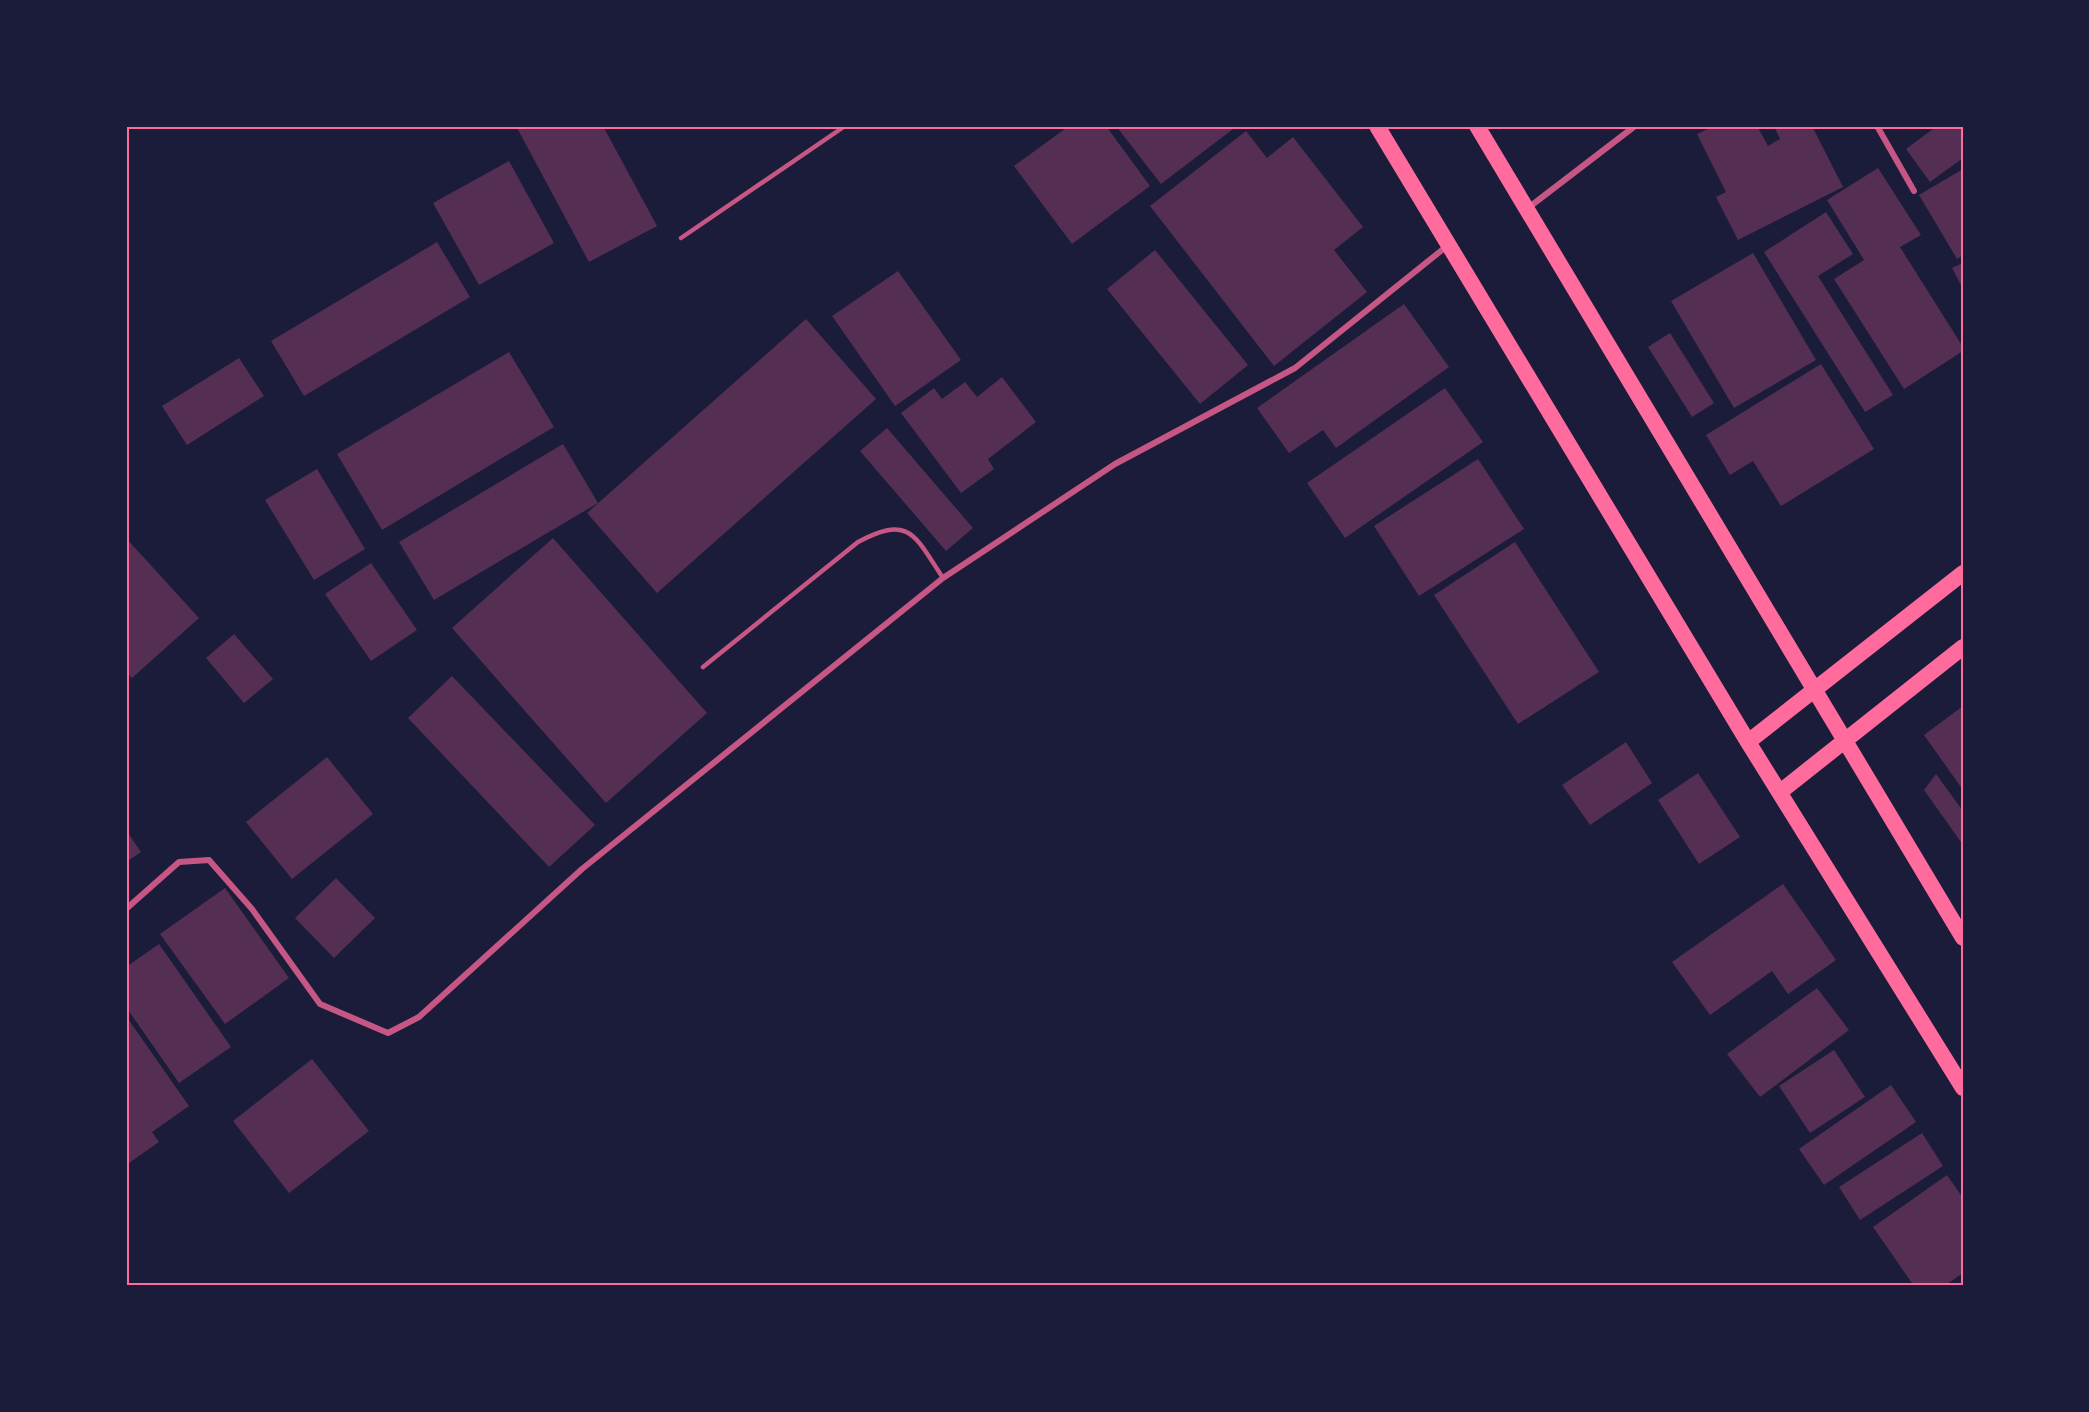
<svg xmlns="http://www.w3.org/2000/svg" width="2089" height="1412" viewBox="0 0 2089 1412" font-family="'Zilla Slab',serif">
<rect width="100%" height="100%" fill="#1b1b3a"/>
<path fill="#542f53" d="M516,126H603L657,226L589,262Z
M1069,126H1106L1150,186L1072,244L1014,166Z
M1116,126H1237L1161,184Z
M1714,126H1757L1768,146L1780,139L1774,126H1812L1843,187L1738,240L1716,197L1726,192L1697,134Z
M1937,126H1963V158L1930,182L1906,149Z
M1246,131L1267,158L1293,137L1363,227L1334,250L1367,292L1274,366L1150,206Z
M509,161L554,243L479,285L433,203Z
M1878,168L1921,235L1900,247L1963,347V351L1904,389L1834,279L1864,260L1827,200Z
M1963,169V255L1957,259L1919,195Z
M1826,212L1853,254L1818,276L1893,395L1865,412L1764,252Z
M437,242L470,297L304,396L271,341Z
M1155,250L1248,365L1200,404L1107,289Z
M1753,253L1816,360L1734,408L1671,301Z
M1963,263V289L1952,268Z
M898,271L961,360L895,406L832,316Z
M1404,304L1449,367L1336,448L1323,430L1289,453L1257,408Z
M806,319L876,399L657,593L587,513Z
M1670,333L1714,403L1692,417L1648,347Z
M509,352L554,427L382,530L337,454Z
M239,358L264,396L187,445L162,406Z
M1821,364L1874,449L1781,506L1753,461L1730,475L1706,435Z
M1002,377L1036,422L988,459L994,469L961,493L901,413L934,388L942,399L965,382L977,397Z
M1445,388L1483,442L1345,538L1307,483Z
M887,428L973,528L946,551L860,451Z
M563,444L598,503L434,600L399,542Z
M1478,459L1524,529L1419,596L1374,526Z
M317,469L365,549L314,580L265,500Z
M126,538L199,618L132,678L126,672Z
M553,538L707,713L606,803L452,628Z
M1515,542L1599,672L1518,724L1434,595Z
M371,563L417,630L371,661L325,594Z
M234,634L273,679L244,703L206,658Z
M452,676L595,825L549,867L408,718Z
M1963,706V790L1924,735Z
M1626,742L1652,783L1590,825L1562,785Z
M327,757L373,814L292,879L246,822Z
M1698,773L1740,837L1699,864L1658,800Z
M1936,774L1963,811V845L1924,790Z
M126,830L141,852L126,862Z
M336,878L375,918L334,958L295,918Z
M1783,884L1836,960L1788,994L1772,971L1710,1015L1672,962Z
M225,888L289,978L225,1024L160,934Z
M159,944L231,1047L179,1083L126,1007V967Z
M1817,988L1849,1030L1760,1097L1727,1054Z
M126,1016L189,1106L152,1132L159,1142L126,1165Z
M1834,1050L1865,1097L1810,1133L1779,1086Z
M312,1059L369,1131L289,1193L233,1121Z
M1891,1085L1916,1122L1824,1185L1799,1149Z
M1922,1133L1943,1166L1860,1220L1839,1187Z
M1947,1175L1963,1198V1273L1944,1286H1914L1873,1227Z"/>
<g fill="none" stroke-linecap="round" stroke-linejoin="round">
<path stroke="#c65784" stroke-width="4.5" d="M681,238L845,126
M703,667L858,542C910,514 915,536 943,578"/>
<path stroke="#c65784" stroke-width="6" d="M1877,126L1914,191
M1528,208L1635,126
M126,909L179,862L209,860L252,909L320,1004L388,1033L419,1017L582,869L943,578L1115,464L1295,368L1447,246"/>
<path stroke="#ff6b9d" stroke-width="16" d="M1377,126L1748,742L1963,1088
M1477,126L1963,938
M1748,742L1963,573
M1780,792L1963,647"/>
</g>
<rect width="2089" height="1412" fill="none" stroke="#1b1b3a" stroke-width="255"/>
<rect x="128" y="128" width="1834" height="1156" fill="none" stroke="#ff6b9d" stroke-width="2"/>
</svg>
